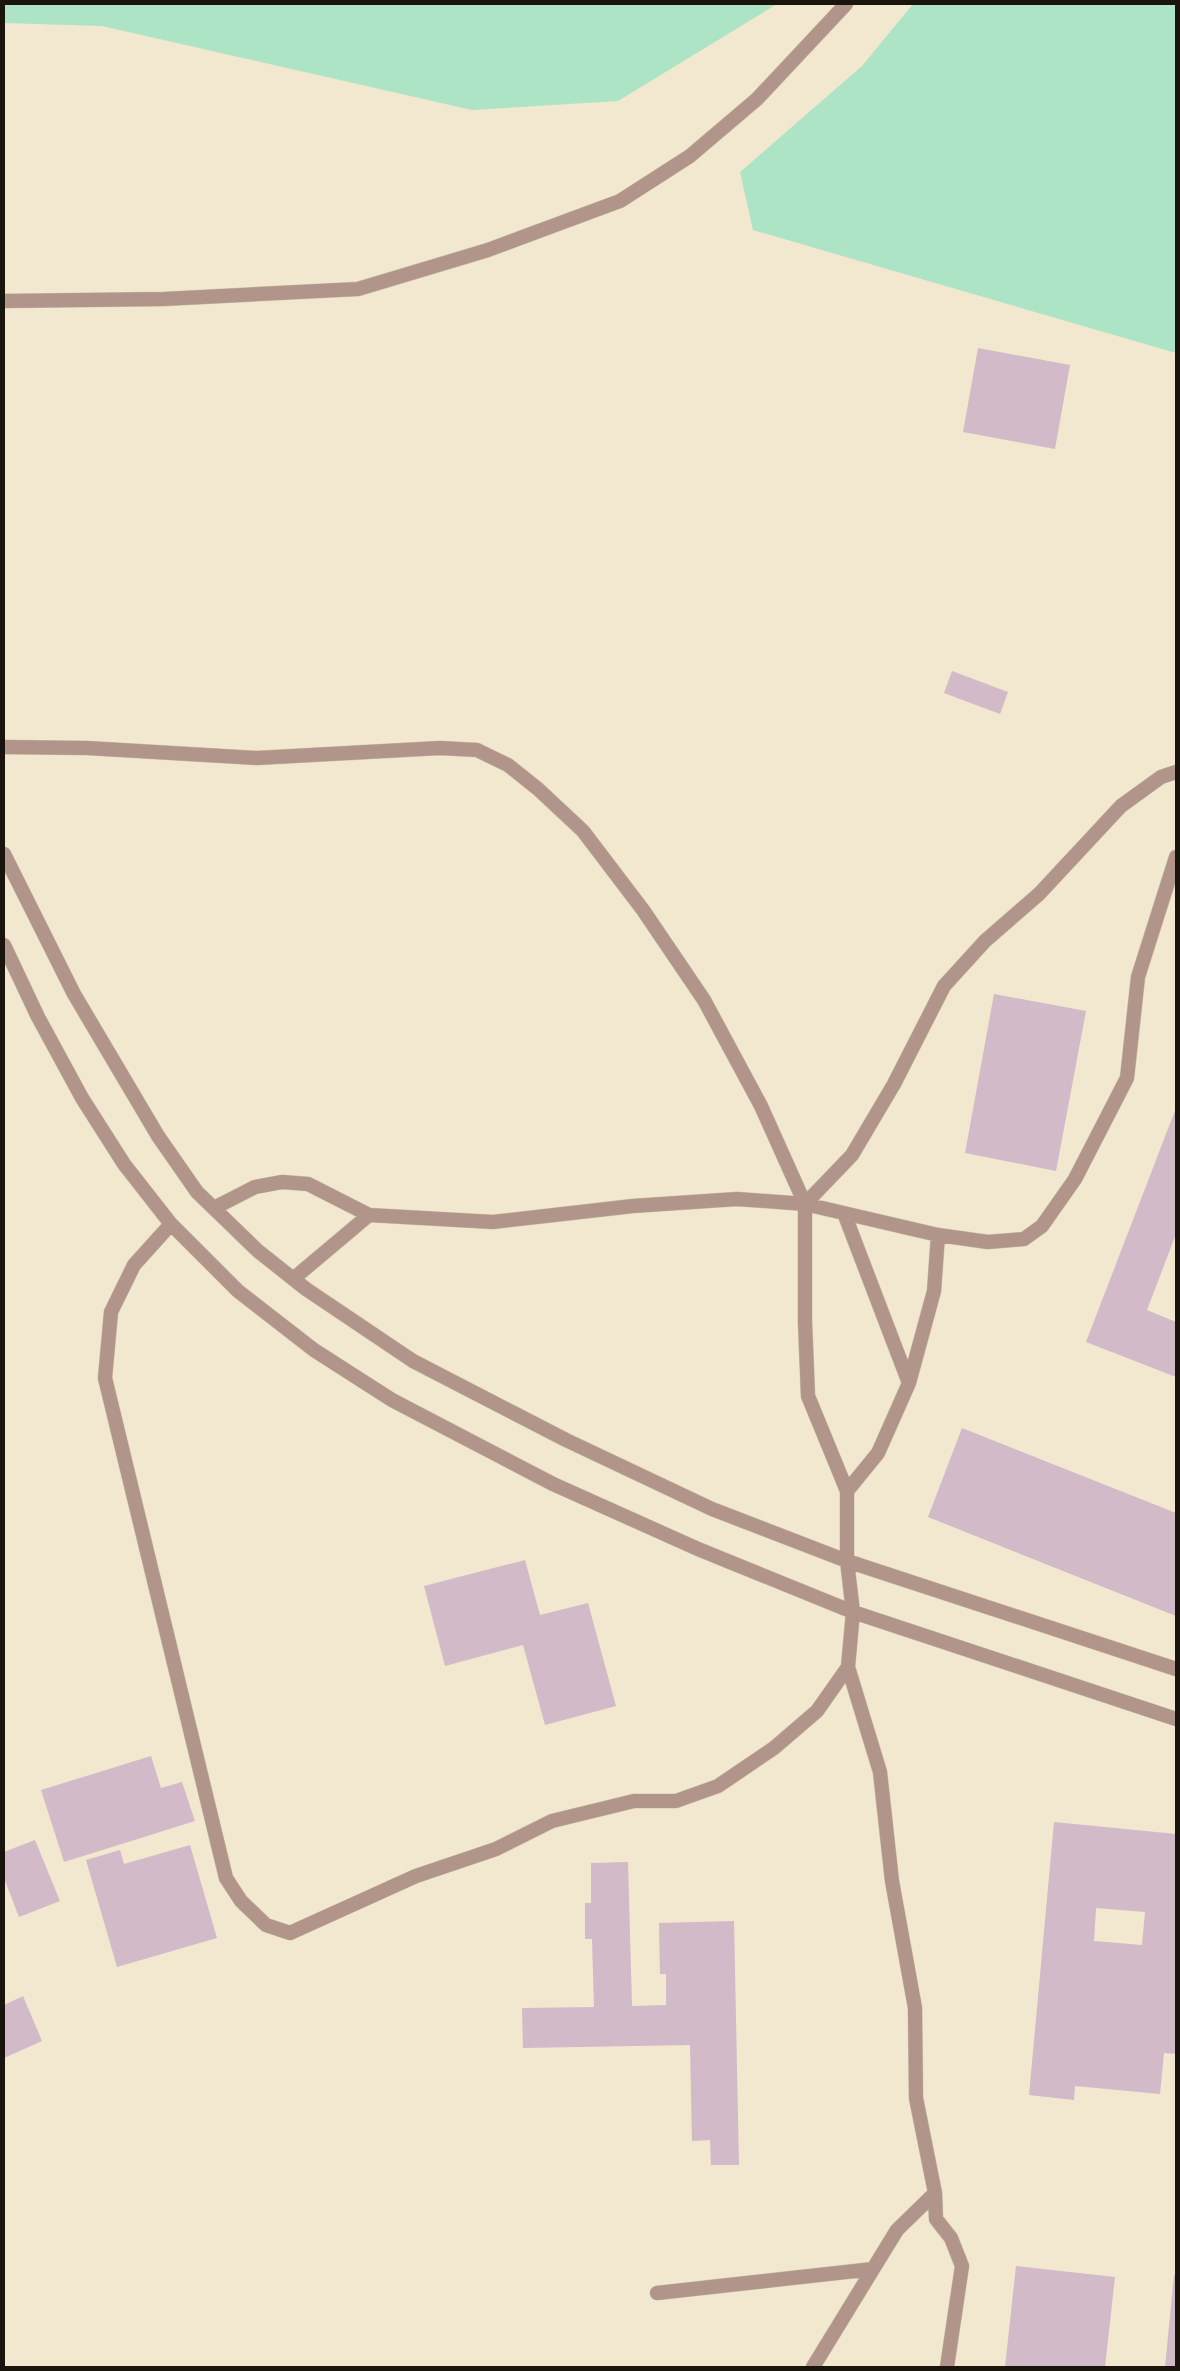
<svg xmlns="http://www.w3.org/2000/svg" width="1180" height="2371" viewBox="0 0 1180 2371" font-family="'Noto Serif',serif">
<rect width="100%" height="100%" fill="#f2e7cf"/>
<path fill="#ace4c5" d="M4,4H777L618,101L472,110L102,26L4,23Z
M913,4H1176V353L753,230L740,172L862,66Z"/>
<path fill="#d2bac9" fill-rule="evenodd" d="M978,348L1070,365L1055,449L963,432Z
M952,671L1008,692L1000,714L944,693Z
M994,994L1086,1011L1056,1171L965,1153Z
M1176,1108V1234L1147,1310L1176,1322V1377L1086,1342Z
M962,1428L1176,1513V1616L928,1517Z
M525,1560L540,1615L588,1603L616,1706L545,1725L523,1645L445,1666L424,1586Z
M151,1756L161,1788L182,1782L195,1821L64,1862L41,1790Z
M1054,1822L1176,1834V2054L1164,2053L1160,2094L1075,2086L1074,2100L1029,2095ZM1096,1908L1145,1912L1142,1945L1094,1941Z
M35,1840L60,1901L19,1917L4,1878V1852Z
M190,1845L217,1938L117,1967L86,1860L120,1850L124,1864Z
M628,1862L632,2006L666,2005V1974H660L659,1923L734,1921L739,2165H711L710,2140L692,2141L690,2045L523,2048L522,2008L594,2007L592,1939H585V1903H591V1863Z
M23,1996L42,2041L4,2058V2005Z
M1016,2266L1115,2277L1105,2367H1005Z
M1174,2275H1176V2367H1165Z"/>
<g fill="none" stroke-linecap="round" stroke-linejoin="round">
<defs>
<path id="minor" d="M4,301L164,299L358,289L488,250L620,201L690,156L757,99L846,4
M4,747L87,748L257,758L440,748L477,750L508,765L538,789L583,831L643,910L704,1000L761,1106L805,1204V1322L808,1396L847,1491V1561L853,1612L848,1667L817,1711L774,1748L718,1786L676,1801H634L552,1821L496,1849L416,1876L290,1933L266,1925L241,1901L226,1878L105,1378L111,1312L134,1265L171,1224
M4,854L74,994L158,1136L197,1192L258,1251L306,1289L413,1361L566,1440L712,1509L847,1561L1176,1669
M4,945L38,1017L82,1098L124,1164L171,1224L238,1291L314,1350L392,1400L553,1484L698,1549L853,1612L1176,1719
M805,1204L852,1155L894,1084L944,986L985,941L1039,894L1121,806L1161,777L1176,772
M214,1208L255,1187L282,1182L308,1184L369,1215L493,1222L633,1206L737,1199L805,1204L938,1235L988,1242L1024,1239L1042,1226L1075,1179L1127,1078L1138,977L1176,857
M844,1213L909,1383
M293,1279L369,1215
M847,1491L878,1453L909,1383L934,1291L938,1235
M935,2193L936,2219L951,2238L962,2266L947,2367
M657,2293L873,2269
M813,2367L897,2230L935,2193L916,2098L915,2008L892,1881L880,1772L848,1667"/>
</defs>
<use href="#minor" stroke="#cfc5b0" stroke-width="15"/>
<use href="#minor" stroke="#b2958a" stroke-width="14"/>
</g>
<rect width="1180" height="2371" fill="none" stroke="#19150c" stroke-width="10"/>
</svg>
